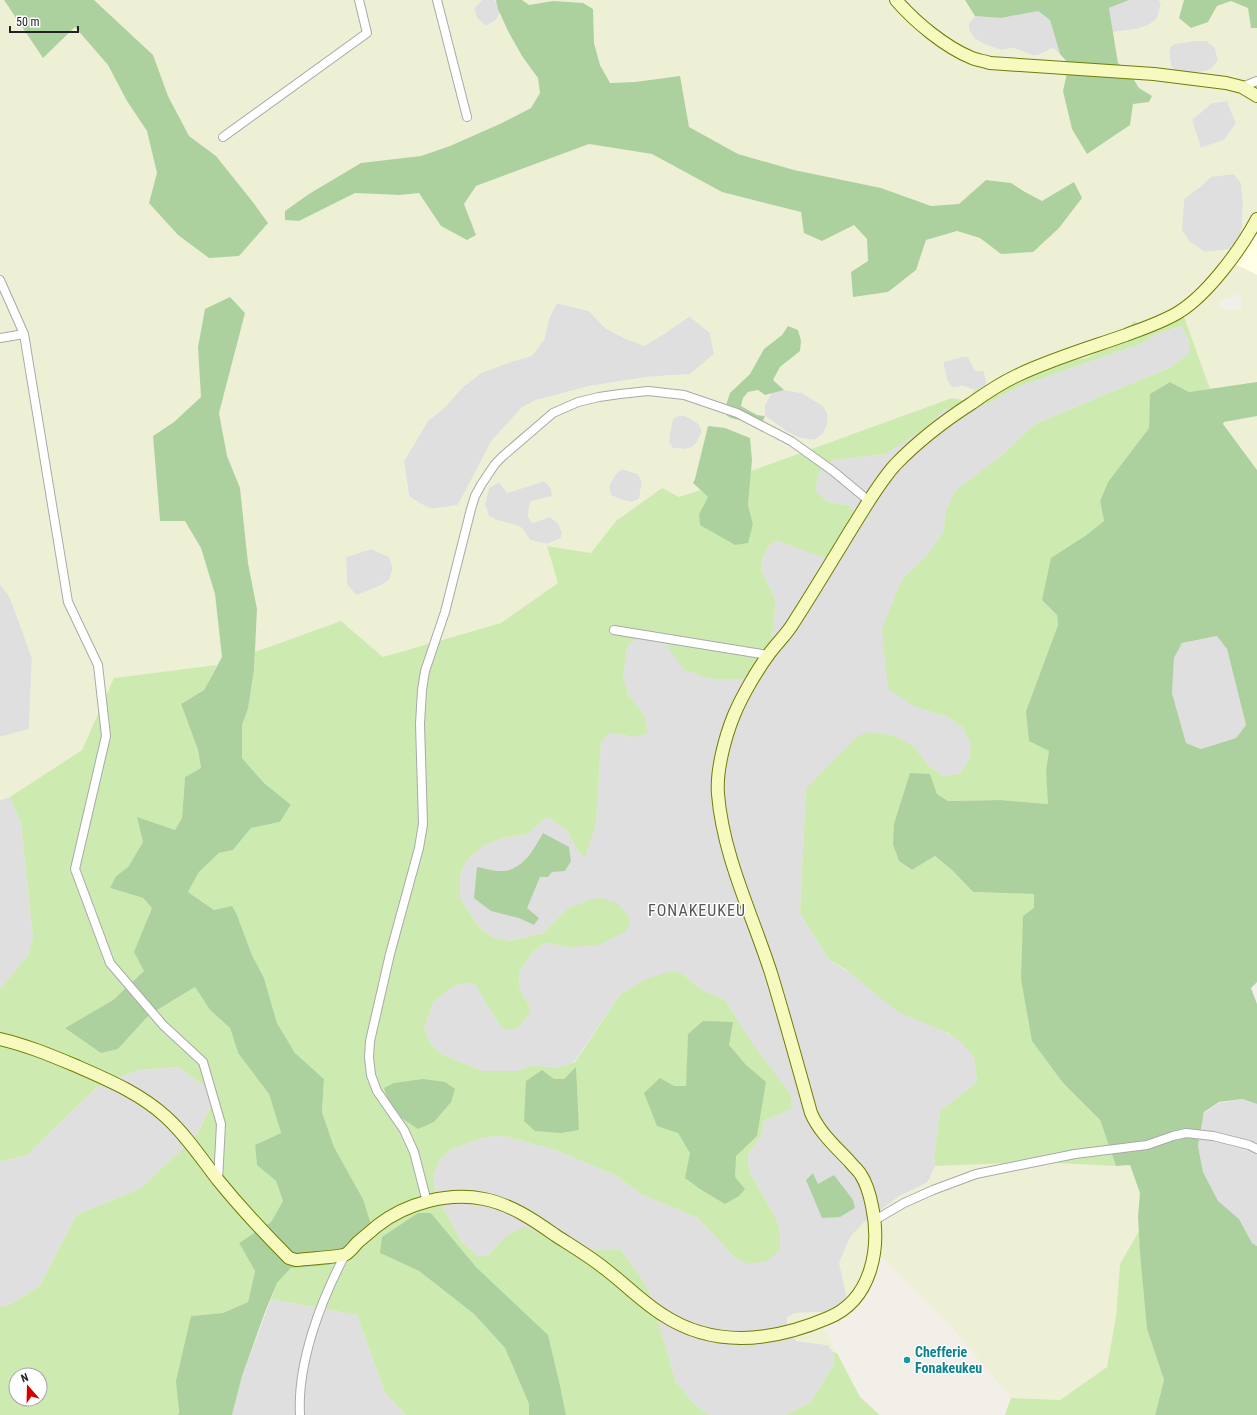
<svg xmlns="http://www.w3.org/2000/svg" width="1257" height="1415" viewBox="0 0 1257 1415" font-family="'Roboto Condensed',sans-serif">
<rect width="100%" height="100%" fill="#f2efe9"/>
<path fill="#e0dfdf" d="M482,0H494L497,2L500,13L496,20L486,26L477,18L474,8Z
M1129,0H1159L1161,4L1157,18L1150,24L1137,29L1113,32L1109,8Z
M1038,11L1050,20L1060,54L1053,48L1038,55H1032L1013,48L1001,50L984,44L974,38L969,30V23L975,16L1001,18Z
M1195,41H1207L1215,48L1218,60L1211,69L1192,74L1176,72L1171,66L1169,51L1171,46L1175,44Z
M1227,101L1236,123L1224,140L1200,148L1192,120L1212,103Z
M1234,174L1241,183L1243,204L1242,227L1239,240L1231,249L1205,252L1190,242L1181,230L1184,199L1201,186L1211,176Z
M557,303L589,311L605,328L624,338L644,345L664,334L690,316L710,333L714,354L690,374L646,377L590,386L536,400L492,440L458,505L432,509L421,504L409,496L404,461L428,421L444,408L463,387L481,373L505,364L544,340L549,318Z
M1182,326L1190,344V353L1169,368L1035,424L1001,456L945,513L944,531L927,555L902,579L916,707L948,717L963,728L971,743L969,761L959,774L943,776L928,765L916,749L806,789L800,913L829,960L963,1043L974,1057L977,1082L940,1111L934,1158L935,1166L928,1182L898,1197L840,1263L846,1294L845,1302L826,1312L795,1313L796,1341L828,1345L833,1352L834,1364L811,1402L786,1415H711L697,1407L676,1382L651,1298L621,1250H591L506,1236L487,1256L476,1255L462,1242L435,1193L433,1176L440,1159L453,1148L486,1137L504,1136L555,1150L613,1174L643,1195L698,1218L734,1257L774,1215L749,1171L748,1154L760,1138L764,1121L791,1109L725,1000L702,990L681,973L619,996L574,1062L567,1065L558,1068L534,1065L518,1071H482L443,1055L430,1043L424,1028L433,1003L447,991L456,985L474,983L501,1027L529,1005L520,990L519,972L533,952L541,945L549,943L567,947V909L543,933L508,941L492,937L479,927L460,898V875L466,861L483,846L503,838L527,834L547,817L567,830L577,850L596,823L601,743L606,734L614,733L633,737L644,715L629,695L623,677L627,647L633,641L659,634L771,647L776,601L761,569V561L769,546L776,541L785,543L823,557L862,526L854,510L847,505L828,502L815,490L819,473L833,460L886,454L925,428L945,409L989,403L1020,386L1141,344L1156,334Z
M962,357H968L975,370L984,371L987,386L975,390L963,386L952,388L947,380L943,362Z
M784,390L802,393L823,406L827,413L828,422L823,434L814,440L800,438L786,431L765,416V405L772,392Z
M682,415L691,419L699,424L702,432L696,443L692,447L685,449L673,448L669,442L670,433L673,418Z
M622,469L638,474L642,482L639,499L632,502L619,499L611,495L609,486L615,475Z
M544,481L551,488L552,496L532,523L550,517L558,523L562,532L561,538L547,544L530,540L522,528L513,524L496,520L489,516L485,505L489,488L499,482L507,493Z
M371,549L389,557L393,568L389,580L381,585L356,596L347,584L346,557Z
M0,584L10,597L32,658L29,729L0,737Z
M1217,636L1227,649L1246,725L1236,738L1201,749L1186,743L1172,693L1174,658L1182,643Z
M10,797L21,824L33,938L28,955L0,989V800Z
M178,1067L216,1093L197,1135L141,1188L76,1215L40,1286L9,1305L0,1307V1162L27,1155L98,1086L138,1070Z
M1242,1099L1257,1104V1246L1252,1243L1239,1219L1218,1202L1203,1172L1198,1146L1204,1113L1219,1103Z
M271,1299L357,1315L385,1393L406,1415H232L242,1376Z"/>
<path fill="#ffffe5" d="M1257,229V275L1235,264L1251,241Z"/>
<path fill="#eef0d5" fill-rule="evenodd" d="M0,0H4L43,58L75,27L108,65L127,101L147,131L157,173L149,203L268,223L252,201L216,156L189,136L168,96L153,55L94,0H482L474,8L477,18L486,26L496,20L500,13L522,56L538,78L540,93L531,108L502,123L450,146L420,156L361,163L309,194L285,211V220L299,221L355,193L400,195L419,193L441,226L476,235L464,204L476,186L589,144L652,154L722,192L801,212L804,233L854,225L867,239L868,261L851,272L853,297L916,270L926,240L957,231L980,238L1001,254L1042,201L1024,192L1011,183L986,180L959,204L931,206L881,188L794,170L738,154L689,127L680,76L635,82L610,83L600,65L594,43L593,9L553,1L529,5L522,0H965L975,16L969,23V30L974,38L984,44L1001,50L1013,48L1032,55H1038L1053,48L1069,64L1087,154L1129,125L1133,103L1149,102L1132,77L1118,63L1113,32L1137,29L1150,24L1157,18L1161,4L1159,0H1184L1179,18L1208,22L1217,6L1231,1L1248,8L1251,28H1257V229L1251,241L1235,264L1257,275V382L1210,389L1183,314L1153,332L1119,340L1087,358L1027,365L987,386L984,371H975L968,357H962L943,362L947,380L952,387L963,386L975,390L966,401L952,398L751,471L752,460L750,438L708,426L695,479L693,483L700,490L616,521L591,553L548,546L558,583L501,623L383,657L341,621L255,652L257,609L248,563L240,488L227,456L219,413L245,313L201,384V397L174,422L153,436L160,521L185,520L201,548L215,594L222,656L217,665L115,678L82,750L10,797L0,800V737L29,729L32,658L10,598L0,584ZM1195,41H1207L1215,48L1218,60L1211,69L1192,74L1176,72L1171,66L1169,51L1171,46L1175,44ZM1227,101L1236,123L1224,140L1201,148L1192,120L1211,103ZM1234,174L1241,183L1243,204L1242,227L1239,240L1231,249L1205,252L1190,242L1182,230L1184,199L1201,186L1211,177ZM1241,293V310H1220V301ZM557,303L589,311L605,328L624,338L644,346L664,334L689,316L710,333L714,354L690,374L647,377L590,386L536,400L522,407L492,440L458,505L432,509L421,504L409,496L404,461L428,421L444,408L463,387L481,373L505,364L532,356L544,340L549,318ZM788,326V362L780,367L773,380L784,390L802,393L823,406L827,413L828,422L823,434L814,440L800,438L786,431L765,416V405L772,392L765,395L758,390L748,392L743,398L741,405L757,415L764,416H727L726,405L730,393L750,374L764,349L782,335ZM682,415L691,419L699,424L702,432L696,443L692,447L685,449L673,448L669,442L670,433L673,418ZM622,469L638,474L642,482L639,499L632,502L619,499L611,495L609,486L615,475ZM544,481L551,488L552,496L531,501L529,506L528,517L532,523L550,517L558,523L562,532L561,538L547,544L530,540L522,528L513,524L496,520L489,516L485,505L489,488L499,482L503,486L507,493ZM371,549L389,557L393,568L389,580L381,586L356,595L347,584L346,557Z
M1257,416V470L1223,424L1224,422Z
M1035,1162L1116,1166L1130,1165L1133,1171L1140,1193L1139,1231L1120,1265L1116,1317L1107,1367L1060,1400L1011,1398L950,1325L882,1257L865,1292L849,1314L823,1327L837,1353L833,1352L828,1345L796,1341L787,1325V1317L795,1313L826,1312L845,1302L846,1294L839,1263L850,1237L864,1222L898,1197L928,1182L935,1166Z"/>
<path fill="#cdebb0" fill-rule="evenodd" d="M1183,314L1210,389L1189,392L1170,382L1151,394L1149,428L1108,482L1100,501L1104,521L1085,536L1042,600L1057,615L1058,625L1026,711L1049,751L1046,770L1049,804L1000,800L948,801L937,794L930,774L893,845L899,861L912,870L935,856L952,870L973,892L1035,894L1032,1041L1063,1083L1100,1120L1116,1166L1035,1162L935,1166L934,1158L940,1111L977,1082L974,1057L962,1043L948,1033L898,1012L845,969L829,960L800,913L806,789L854,739L867,732L886,734L901,739L916,749L928,765L943,776L959,774L969,761L971,744L963,728L948,717L916,707L888,689L882,629L902,579L927,555L944,531L945,513L956,490L1001,456L1035,424L1169,368L1190,353V344L1182,326L1156,334L1141,344L1020,386L989,403L945,409L925,428L886,454L833,460L819,473L815,490L828,502L847,505L854,510L862,525C855,535 845,552 833,557C822,561 790,543 776,541L769,546L761,561V569L776,601L771,647L750,676L740,679H712L684,670L659,634L633,641L627,647L623,677L629,695L644,715L648,731C633,743 623,731 607,734L601,743L596,823L585,857L577,850L567,830L547,817L527,834L503,838L483,846L466,861L460,875V898L479,927L492,937L509,941L543,933L567,909L591,899L601,898L617,903L628,916L630,924L625,932L598,945L567,947L549,943L541,945L533,952L519,972L520,990L529,1005V1014L518,1028L509,1030L501,1027L474,983L456,985L447,991L433,1003L424,1028L430,1043L443,1055L482,1071H518L534,1065L557,1068L575,1062L619,996L643,980L672,971L681,973L702,990L725,1000L752,1043L791,1095V1109L764,1121L760,1138L748,1154L749,1171L774,1215L780,1231V1250L767,1261L749,1264L734,1257L698,1218L643,1195L613,1174L555,1150L504,1136L486,1137L453,1148L440,1159L433,1176L435,1193L462,1242L476,1255L487,1256L506,1236L524,1227L576,1248L591,1250H621L644,1282L651,1298L676,1382L697,1407L711,1415H566L477,1268L431,1213L380,1253L419,1271L474,1314L505,1348L529,1404V1415H406L385,1393L357,1315L271,1299L277,1283L291,1268L329,1265L363,1199L334,1147L322,1112L324,1079L295,1053L277,1023L264,978L252,955L237,915L214,910L188,892L199,872L219,853L233,850L251,828L280,822L291,806L264,783L242,758V725L248,709L254,670L255,652L341,621L383,657L501,623L558,583L547,546L591,553L616,521L662,488L679,497L700,490L708,497L699,514L701,525L735,545L753,524L748,505L751,471L952,398L966,401L975,390L987,386L1027,365L1087,358L1119,340L1134,321L1153,332Z
M217,665L204,690L181,704L198,750L201,768L185,777L182,818L175,830L143,842L128,867L116,876L110,888L143,898L152,908L135,952L144,971L113,1000L65,1028L118,1049L149,1015L195,987L210,1010L230,1028L238,1053L269,1094L281,1133L255,1145L257,1164L276,1181L283,1201L271,1222L239,1243L255,1271L248,1302L223,1313L191,1316L178,1415H0V1307L9,1305L40,1286L76,1215L141,1188L197,1135L216,1094L178,1067L138,1070L98,1086L27,1155L0,1162V989L28,955L33,938L21,824L10,797L82,750L114,678ZM16,1375H40V1399H16Z
M1139,1231L1147,1329L1164,1380L1155,1415H1005L1011,1398L1060,1400L1107,1367L1116,1317L1120,1264Z
M833,1352L837,1353L860,1397L880,1415H786L811,1402L834,1364Z"/>
<path fill="#add19e" fill-rule="evenodd" d="M4,0H94L153,55L168,96L189,136L216,156L252,201L268,223L239,256L209,258L178,235L149,203L157,173L147,131L127,101L108,65L75,27L43,58Z
M496,0H522L529,5L553,1L583,3L593,9L594,43L600,65L610,83L635,82L680,76L689,127L738,154L794,170L881,188L931,206L959,204L986,180L1011,183L1025,192L1042,201L1074,182L1082,198L1059,228L1033,252L1001,254L980,238L957,231L926,240L916,270L888,292L853,297L851,272L868,261L867,239L854,225L822,241L804,233L801,212L722,192L652,154L589,144L476,186L464,204L476,235L467,240L441,226L419,193L400,195L355,193L299,221L285,220V211L309,194L361,163L421,156L450,146L502,123L531,108L540,93L538,78L522,56L508,31L498,9Z
M965,0H1129L1109,8L1118,63L1132,77L1139,88L1152,96L1149,102L1133,104L1130,125L1087,154L1072,129L1063,91L1069,64L1060,54L1050,20L1038,11L1001,18L975,16Z
M1184,0H1257V28H1251L1248,8L1231,1L1217,6L1208,22L1191,28L1179,18Z
M230,297L245,313L219,413L227,456L240,488L248,563L257,609L254,670L248,709L242,725V758L264,783L291,805L280,822L251,828L233,850L219,853L199,872L188,892L214,910L232,906L237,915L252,955L264,978L277,1023L295,1053L324,1079L322,1112L334,1147L363,1199L374,1234L351,1257L329,1265L291,1268L277,1283L265,1312L242,1376L232,1415H178L179,1411L176,1381L191,1316L223,1313L248,1302L255,1271L239,1243L271,1222L283,1201L276,1181L257,1165L255,1145L281,1133L269,1094L238,1053L230,1028L210,1010L195,987L149,1015L118,1049L101,1053L65,1028L113,1000L144,971L134,952L152,908L143,898L110,888L116,876L128,867L143,842L137,817L175,830L182,818L185,777L201,768L198,750L181,704L204,690L222,657L215,594L201,548L185,521H160L153,436L174,422L201,397L198,347L205,309Z
M788,326L798,330L801,341L800,351L780,367L773,380L784,390L765,395L758,390L748,392L743,398L741,406L757,415L765,416L763,421C751,420 738,422 727,416L726,405L730,393L750,374L764,349L782,335Z
M1170,382L1189,392L1257,382V416L1224,422L1223,424L1257,470V982L1251,988L1257,1004V1104L1242,1099L1219,1102L1204,1112L1198,1146L1203,1172L1218,1201L1239,1219L1252,1243L1257,1246V1415H1155L1164,1380L1147,1329L1140,1253L1138,1217L1140,1193L1130,1165L1116,1166L1100,1120L1063,1083L1032,1041L1021,979L1023,916L1034,908V894L973,892L952,870L935,856L912,870L899,861L893,845L894,824L910,773L930,774L937,794L948,801L1001,800L1048,804L1046,770L1049,751L1029,741L1026,711L1058,625L1057,615L1042,600L1051,558L1085,536L1104,521L1100,501L1108,482L1149,428L1150,394ZM1217,636L1227,649L1246,725L1236,738L1201,749L1186,743L1172,693L1174,658L1182,643Z
M708,426L725,428L750,438L752,460L748,505L753,524L748,543L735,545L700,525L699,514L708,497L693,483L695,479Z
M543,833L569,847L571,861L565,871L552,872L548,877H540L527,908L539,918L534,925L519,918L491,911L474,898L477,867C487,869 500,873 509,870C526,865 535,847 543,833Z
M703,1021L733,1022L729,1045L746,1065L766,1082L757,1136L736,1156L735,1177L745,1189L739,1196L725,1204L700,1189L685,1178L690,1153L678,1133L657,1126L644,1093L660,1078L674,1086H686L688,1034Z
M576,1067L579,1130L561,1133L535,1131L524,1121L526,1081L542,1070L554,1079H564Z
M423,1079L445,1082L455,1089L451,1102L434,1122L418,1129L391,1111L384,1088L394,1083Z
M813,1173L818,1184L834,1175L853,1200L855,1208L840,1217L822,1218L806,1180Z
M418,1213H431L477,1268L548,1335L560,1386L566,1415H529V1404L505,1348L474,1314L419,1271L380,1253L382,1237Z"/>
<g fill="none" stroke-linecap="round" stroke-linejoin="round">
<defs>
<path id="street" d="M437,0L467,117
M1242,87L1257,81
M223,137L367,33L359,0
M0,280L24,334L68,602L98,665L106,736L75,869L110,963L163,1025L203,1062L221,1124L218,1180
M0,338L24,334
M614,630L768,655
M427,1202L414,1152L404,1130L377,1091L371,1075L369,1058L370,1041L390,954L419,848L423,824L420,724L422,690L425,671L445,612L471,509L475,496L481,485L495,464L503,456L553,413L578,402L599,397L620,394L648,391L684,395L737,413L791,441L833,471L869,501
M875,1220L904,1203L933,1190L976,1174L1075,1154L1147,1145L1173,1136L1186,1133L1213,1136L1249,1145L1257,1149
M300,1415C297,1363 321,1300 345,1255"/>
<path id="secondary" d="M896,0C915,22 945,47 972,58C977,60 984,61 990,63L1154,74L1226,83L1242,87L1257,96
M0,1039C26,1045 50,1055 74,1065C106,1079 140,1093 166,1117C186,1135 201,1158 218,1180C240,1207 264,1233 289,1258L296,1260C304,1259 341,1257 346,1254C350,1252 354,1246 358,1242C364,1237 371,1231 377,1226C406,1203 448,1192 484,1199C510,1204 534,1220 555,1235C572,1246 589,1256 604,1268C624,1283 642,1302 663,1315C715,1349 774,1341 828,1318C872,1300 881,1248 872,1206C870,1196 867,1184 861,1175C858,1170 853,1166 850,1162C836,1147 819,1132 811,1113C798,1066 785,1019 771,973C752,914 723,856 718,794C716,771 725,737 734,715C742,696 757,670 769,654C777,643 787,634 794,622C814,591 833,559 852,528C866,506 878,484 895,465C918,441 944,421 972,403C986,393 1001,383 1016,376C1051,359 1089,348 1126,335C1144,328 1163,322 1179,312C1208,294 1241,249 1257,219"/>
</defs>
<use href="#street" stroke="#a9a9a9" stroke-width="10"/>
<use href="#secondary" stroke="#707d05" stroke-width="14"/>
<use href="#street" stroke="#fff" stroke-width="8"/>
<use href="#secondary" stroke="#f7fabf" stroke-width="12"/>
</g>
<circle fill="#0f9aa8" stroke="#fff" stroke-width="1.5" cx="907" cy="1360" r="4"/>
<g text-anchor="middle" stroke-width="3" stroke-linejoin="round" paint-order="stroke">
<g font-size="14" font-weight="bold" fill="#0d838f" stroke="#fff" text-anchor="start">
<text x="915" y="1357">Chefferie<tspan x="915" dy="16">Fonakeukeu</tspan></text>
</g>
<g font-size="16" letter-spacing="1" fill="#555" stroke="#fff">
<text x="697" y="916">FONAKEUKEU</text>
</g>
</g>
<g transform="translate(28 1387) rotate(340)"><circle r="19" fill="#ffffff" stroke="#a7a7a7"/>
<path d="M0-3L7 15L0 10L-7 15Z" fill="#d40000"/>
<text y="-6" font-size="11" font-weight="bold" text-anchor="middle" fill="#222222">N</text>
</g>
<path d="M10 26v6h68v-6" fill="none" stroke="#222222" stroke-width="2"/>
<text x="16" y="26" font-size="12" fill="#222222" stroke="#ffffff" stroke-width="3" paint-order="stroke">50 m</text>
</svg>
